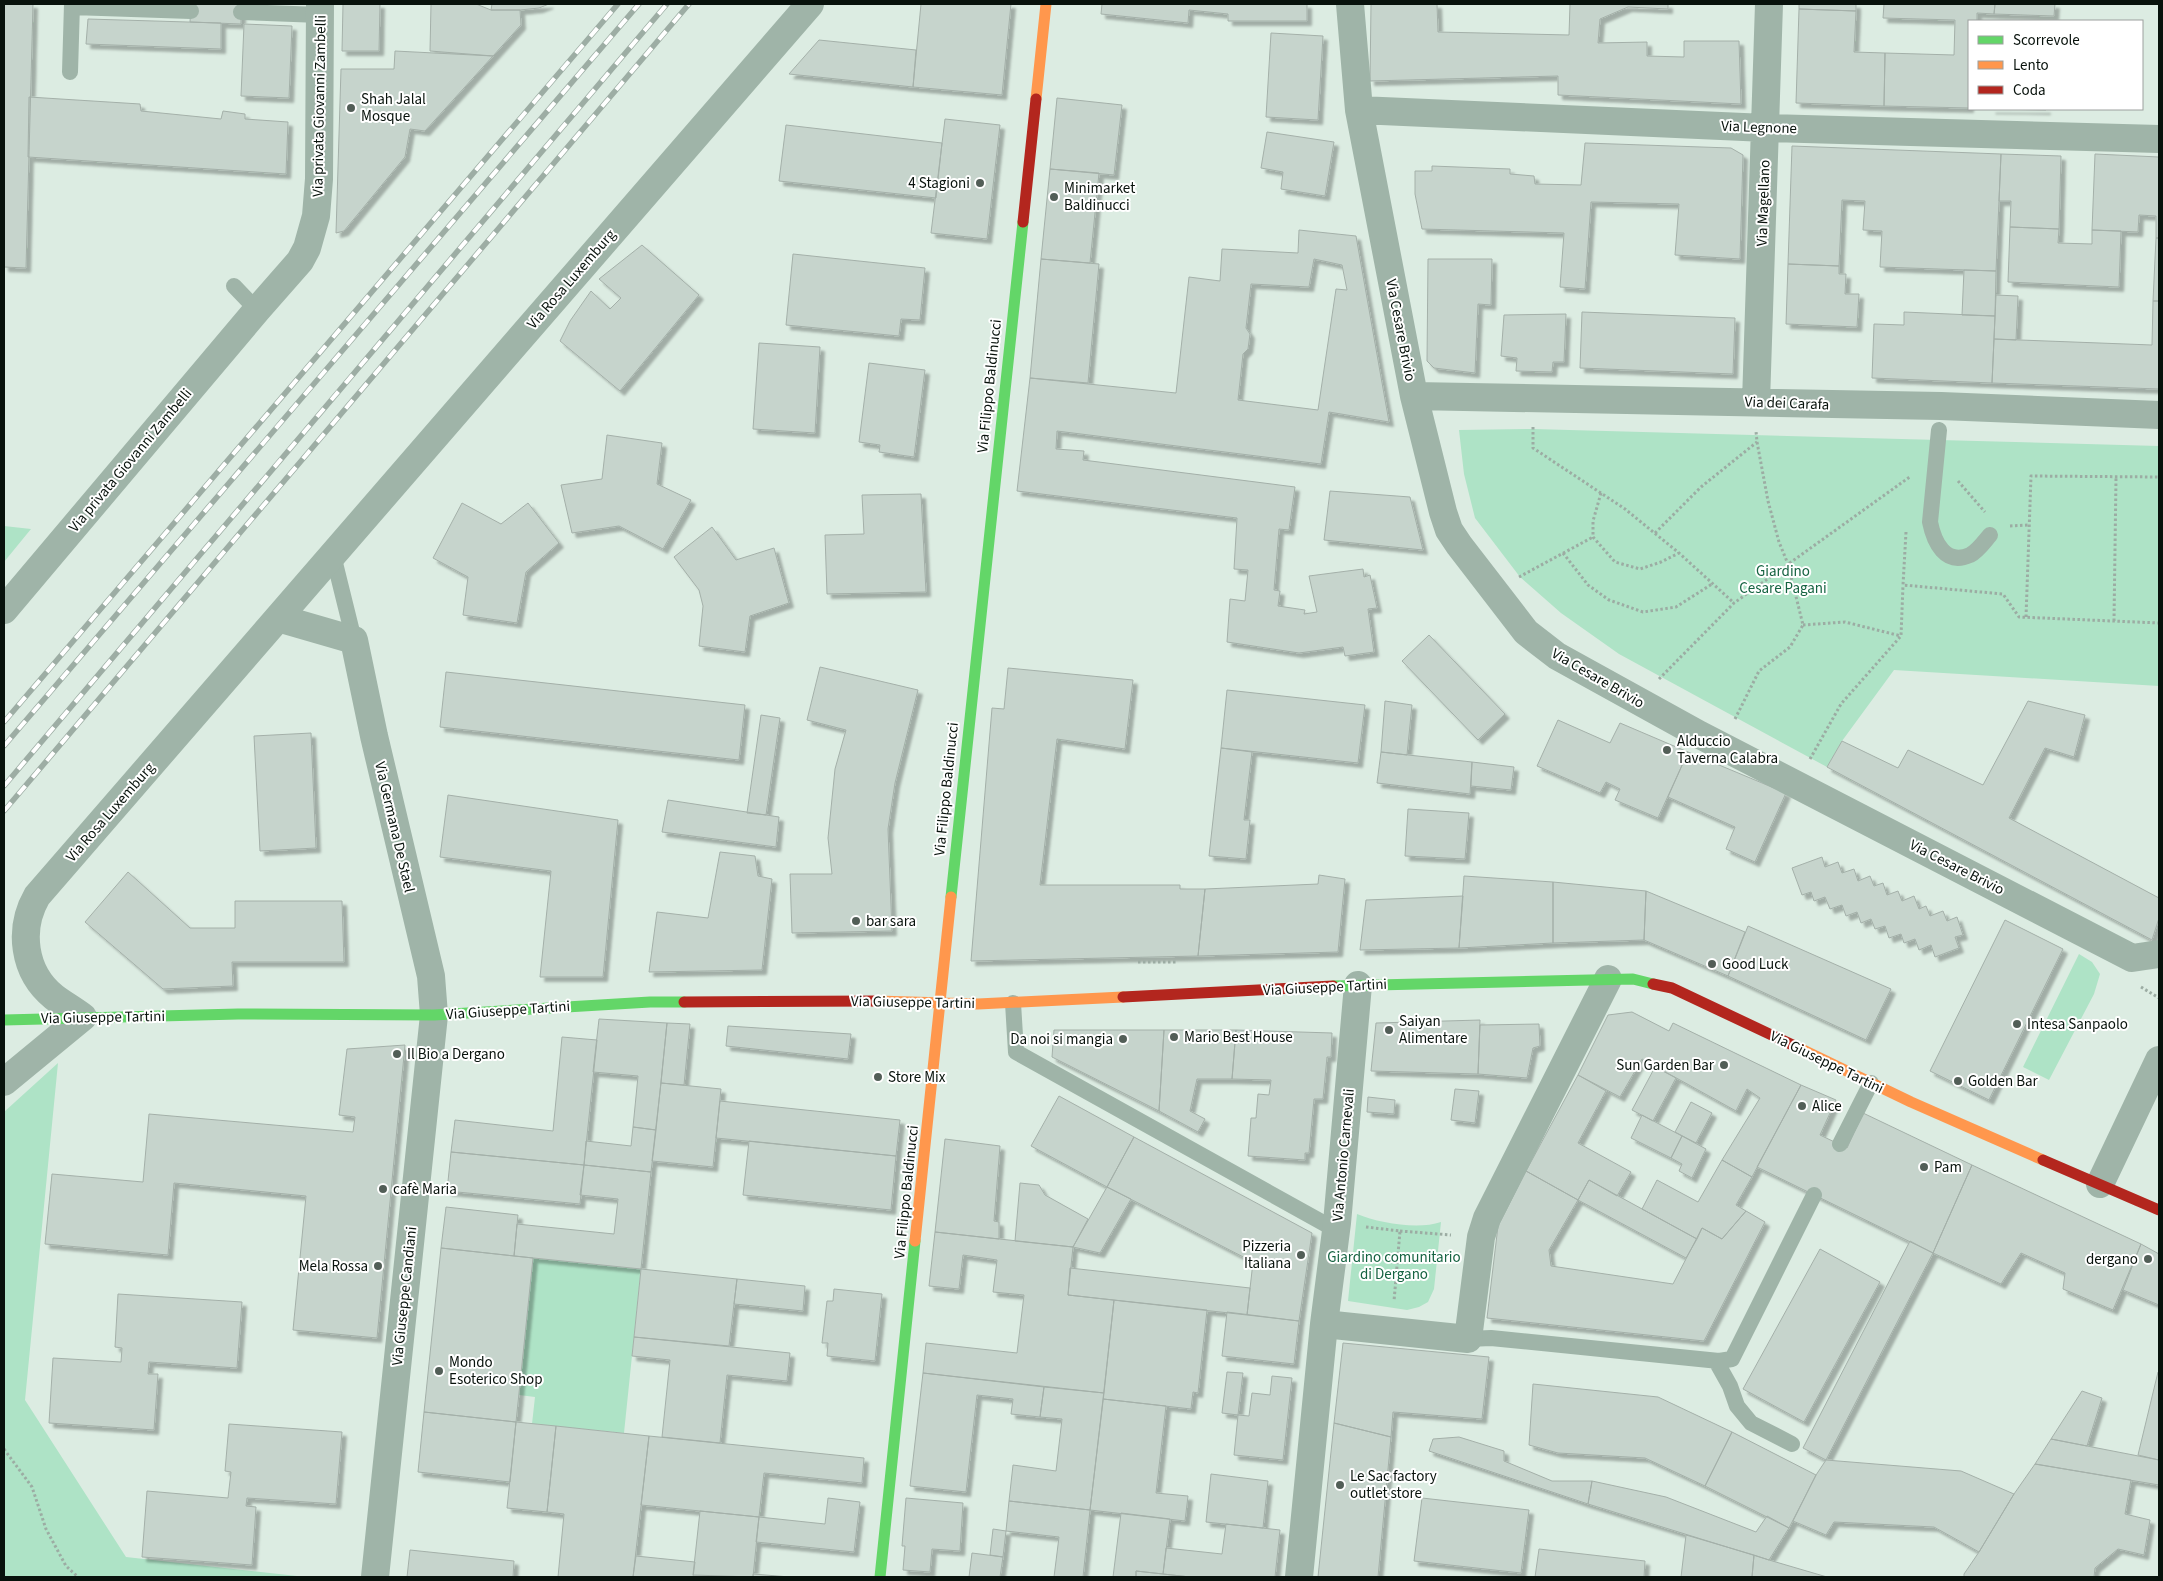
<svg xmlns="http://www.w3.org/2000/svg" width="2163" height="1581" viewBox="0 0 2163 1581" font-family="'Source Sans 3',sans-serif">
<defs>
<filter id="shadow"><feDropShadow dx="4.5" dy="4.5" stdDeviation="1" flood-color="#0004"/></filter>
</defs>
<rect width="100%" height="100%" fill="#dcece2"/>
<path fill="#aee3c6" d="M1533,429L2159,446V686L1894,670L1842,741L1827,767L1619,654L1561,613L1520,577L1475,518L1464,474L1459,430Z
M4,526L31,529L4,562Z
M2079,954L2092,962L2100,974L2094,994L2049,1080L2023,1067Z
M58,1063L25,1400L126,1557L306,1577H4V1112Z
M1357,1214C1379,1223 1418,1230 1441,1222L1434,1289L1428,1302L1419,1307L1407,1310L1348,1301Z
M533,1258L641,1269L624,1433L532,1424L535,1397L519,1395Z"/>
<path fill="#c6d4cc" stroke="#a4b0a9" fill-rule="evenodd" filter="url(#shadow)" d="M4,4H33L26,268L4,267Z
M191,4H241V24L190,22Z
M343,4H380L379,51H342Z
M431,4H476L491,10H520L521,25L493,56L430,51Z
M492,4H549L539,8L520,10H491Z
M921,4H1011L1002,95L913,87Z
M1102,4H1307V21H1228V14L1189,10L1188,23L1101,14Z
M1371,4H1437L1438,32L1569,35L1570,4H1668V9L1628,7L1600,19L1598,43L1647,42V56L1684,57V41H1739L1741,104L1558,95V76L1370,81Z
M1799,4H1856V11L1799,9Z
M1884,4H1995L1994,14L1977,13V21H1969V108L1884,106L1885,53L1954,55L1955,20L1883,18Z
M1995,4H2055L2054,16L1994,14Z
M1799,9L1856,11L1854,52L1885,53L1884,106L1796,103Z
M88,19L221,23V49L86,44Z
M244,24L292,26L289,98L241,96Z
M1271,33L1323,36L1318,120L1266,117Z
M819,40L916,50L913,87L789,74Z
M395,51L493,56L425,131L410,129L405,157L344,231L336,233L341,69H394Z
M29,97L140,104L141,111L221,119L223,111L245,114V119L288,122L286,174L28,157Z
M1057,98L1122,105L1114,175L1050,169Z
M1991,109H2046V110Z
M945,119L1000,125L987,239L931,233Z
M786,125L942,143L936,198L779,181Z
M1267,132L1334,142L1325,196L1281,189L1283,172L1261,168Z
M1585,143L1731,148L1743,155L1740,259L1675,255L1679,204L1591,202L1585,289L1560,287L1564,233L1422,229L1415,194V171H1432V166L1510,169V174L1534,176L1535,184L1581,185Z
M1792,146L2001,154L1996,271L1880,267L1882,231L1863,230L1865,201L1842,200L1839,266L1788,264Z
M2001,154L2061,156L2059,229L2010,227L2011,201H1999Z
M2095,154L2159,157V238H2156V216L2139,215L2138,232L2092,230Z
M1050,169L1099,173L1090,263L1041,259Z
M2010,227L2059,229L2058,243L2092,244V230L2121,231L2119,287L2008,282Z
M1299,230L1356,236L1389,422L1329,412L1321,464L1057,431L1056,449L1084,451L1083,460L1295,487L1289,530L1279,529L1274,590L1280,591L1278,606L1305,610L1304,614L1317,612L1309,576L1363,569L1364,577L1370,575L1377,608L1368,609L1374,652L1345,656L1343,647L1299,653L1227,642L1230,599L1245,601L1248,570L1234,569L1237,518L1017,491L1030,378L1176,393L1189,277L1220,281L1222,249L1298,253ZM1314,259L1342,265L1347,290L1336,289L1318,410L1238,400L1243,354L1248,349L1250,334L1246,328L1251,284L1309,287Z
M2156,238H2159V301H2153Z
M642,245L699,295L620,391L560,341L570,321L591,291L610,309L621,298L599,279Z
M793,254L925,268L920,320L901,319L899,336L786,325Z
M1041,259L1099,264L1088,383L1030,378Z
M1428,259H1492L1491,305L1478,304L1475,373L1434,368L1427,361Z
M1788,264L1839,266V274H1846L1845,294H1859L1857,327L1786,324Z
M1964,270L1996,271L1995,316L1962,315Z
M1996,295L2018,296L2016,340L1994,339Z
M2153,301H2159V389L1992,383L1994,339L2152,345Z
M1582,312L1735,318L1733,374L1580,368Z
M1904,312L1995,316L1992,383L1872,378L1874,324L1904,325Z
M1566,314L1564,362H1553L1552,372L1516,371L1517,358L1501,356L1504,315Z
M759,343L820,347L815,433L753,429Z
M869,363L925,370L914,457L879,452L880,445L859,442Z
M607,435L662,443L657,484L691,500L663,549L619,526L572,533L561,485L602,479Z
M1330,491L1410,497L1423,550L1324,540Z
M921,494L926,592L827,594L825,535L864,534L862,495Z
M462,503L501,524L528,503L559,543L526,572L517,623L463,615L468,577L433,558Z
M712,527L736,560L774,548L789,603L750,616L745,652L699,646L703,606L699,590L674,557Z
M1429,635L1505,714L1478,740L1402,661Z
M820,667L918,690L895,783L888,829L892,931L792,933L790,874H832L828,838L835,769L846,730L807,720Z
M1008,668L1133,680L1125,749L1057,739L1040,885H1180V889H1205L1198,956L971,961L992,708L1004,709Z
M446,672L745,705L739,760L440,727Z
M1227,690L1365,705L1358,763L1221,748Z
M1385,701L1412,705L1407,755L1381,752Z
M2028,701L2085,715L2074,757L2045,748L2009,818L2159,898V918L2152,940L1827,767L1842,741L1898,768L1908,750L1983,785Z
M761,715L780,718L766,815L747,813Z
M1558,720L1610,743L1620,723L1688,752L1658,818L1615,800L1620,789L1606,782L1600,793L1537,766Z
M311,733L316,848L260,851L254,736Z
M1221,748L1252,752L1244,820H1250L1246,859L1209,856Z
M1381,752L1472,762L1470,794L1377,783Z
M1688,752L1786,793L1755,862L1726,849L1735,827L1668,797Z
M1472,762L1514,767L1511,790L1471,786Z
M448,795L618,820L603,977H540L551,871L440,857Z
M668,800L779,817L776,847L662,832Z
M1408,809L1469,813L1465,859L1405,856Z
M720,852L755,856L758,876L772,879L762,970L649,972L657,912L708,918Z
M1822,857L1825,867L1838,862L1842,873L1854,869L1858,881L1870,876L1874,886L1883,883L1887,895L1898,891L1902,901L1914,896L1919,909L1926,906L1930,916L1943,911L1947,921L1957,917L1963,935L1955,937L1959,948L1935,957L1931,945L1919,950L1915,939L1904,943L1901,934L1889,938L1885,926L1875,929L1871,919L1861,923L1857,912L1846,916L1842,905L1830,909L1825,897L1814,901L1811,892L1802,895L1792,868Z
M128,872L190,928H235V901H342L344,962H232L233,986L163,989L85,922Z
M1319,875L1345,879L1338,952L1198,956L1205,889L1318,884Z
M1464,876L1553,882V943L1459,948Z
M1553,882L1646,891L1644,940L1553,943Z
M1646,891L1745,932L1728,976L1644,940Z
M1463,896L1459,948L1360,950L1366,900Z
M2005,920L2063,949L1989,1100L1930,1071Z
M1748,926L1891,989L1866,1040L1728,976Z
M1632,1012L1669,1031L1673,1023L1801,1085L1752,1177L1722,1160L1760,1098L1747,1089L1736,1111L1642,1059L1620,1097L1578,1075L1608,1015Z
M599,1019L667,1023L656,1130L633,1127L638,1076L593,1072Z
M1480,1020L1478,1074L1371,1071L1376,1023Z
M667,1023L690,1024L684,1085L661,1083Z
M1539,1024L1540,1046L1533,1048L1527,1078L1478,1074L1480,1025Z
M728,1026L851,1034L848,1059L726,1046Z
M1054,1030H1164L1159,1111L1052,1057Z
M1164,1030H1236L1232,1079H1197L1190,1111L1205,1119L1198,1132L1159,1111Z
M1236,1030L1332,1033L1331,1057H1327L1323,1099H1314L1309,1153H1305V1160L1248,1156L1251,1118H1256L1258,1094L1269,1095L1271,1080L1232,1079Z
M562,1037L597,1040L584,1165L451,1152L455,1120L553,1131Z
M405,1045L377,1338L293,1330L306,1196L174,1183L168,1255L45,1244L52,1174L143,1182L149,1114L353,1132L355,1117L339,1115L347,1049Z
M1655,1067L1676,1078L1653,1121L1632,1110Z
M1578,1075L1606,1091L1578,1143L1631,1172L1617,1196L1589,1180L1578,1200L1526,1171Z
M661,1083L721,1089L713,1167L652,1161Z
M1801,1085L1836,1100L1820,1135L1847,1148L1863,1113L1972,1165L1933,1253L1757,1167Z
M1455,1089L1479,1091L1475,1123L1451,1120Z
M1059,1096L1134,1137L1107,1187L1031,1146Z
M1368,1097L1395,1100L1394,1114L1367,1112Z
M720,1101L900,1120L896,1156L716,1138Z
M1691,1102L1712,1113L1696,1143L1675,1132Z
M1642,1115L1682,1136L1671,1158L1631,1138Z
M633,1127L656,1130L651,1172L584,1165L586,1141L631,1146Z
M1682,1136L1706,1149L1692,1178L1679,1171L1682,1164L1671,1158Z
M1134,1137L1312,1233L1299,1321L1247,1315L1253,1262L1107,1187Z
M945,1139L1000,1146L994,1221L999,1222V1239L935,1232Z
M749,1141L896,1156L891,1210L743,1195Z
M451,1152L584,1165L580,1204L447,1191Z
M1722,1160L1752,1177L1736,1205L1746,1211L1722,1239L1702,1228L1697,1239L1642,1209L1657,1180L1698,1202Z
M584,1165L651,1172L641,1269L514,1256L517,1224L614,1234L618,1199L580,1195Z
M1972,1165L2141,1244L2113,1310L2063,1289L2065,1273L2021,1253L2001,1284L1933,1253Z
M1526,1171L1578,1200L1549,1250L1551,1266L1673,1284L1702,1228L1722,1239L1746,1211L1765,1222L1704,1341L1487,1318L1498,1226Z
M1589,1180L1697,1239L1686,1258L1578,1200Z
M1020,1183L1039,1185L1045,1195L1088,1219L1073,1247L1015,1241Z
M1107,1187L1131,1199L1100,1253L1073,1247Z
M446,1207L518,1215L514,1256L441,1248Z
M935,1232L1073,1247L1068,1295L1114,1300L1104,1393L923,1373L926,1343L1017,1353L1024,1295L993,1292L997,1260L963,1255L959,1289L929,1286Z
M1910,1241L1933,1253L1826,1460L1803,1448Z
M2141,1244L2159,1254V1305L2123,1290Z
M441,1248L533,1258L516,1422L424,1412Z
M1820,1249L1880,1282L1804,1422L1743,1389Z
M1070,1268L1250,1288L1247,1315L1068,1295Z
M641,1269L737,1279L729,1346L634,1337Z
M737,1279L805,1286L803,1311L734,1304Z
M834,1289L882,1294L875,1361L827,1356L828,1343H822L827,1301H833Z
M118,1294L242,1302L237,1368L149,1362L148,1374H158L154,1430L49,1423L53,1358L121,1362L122,1348L115,1347Z
M1114,1300L1207,1310L1198,1393L1193,1392L1191,1409L1103,1399Z
M1227,1312L1299,1321L1294,1364L1222,1356Z
M634,1337L790,1353L787,1381L727,1375L720,1443L662,1437L670,1360L632,1356Z
M1343,1343L1489,1357L1482,1419L1393,1412L1391,1437L1334,1423Z
M1227,1372L1243,1373L1238,1415L1222,1413Z
M2158,1372H2159V1460L2138,1455Z
M923,1373L1044,1387L1040,1417L1011,1414L1013,1399L977,1395L966,1492L910,1486Z
M1272,1376L1292,1378L1283,1460L1234,1455L1238,1415L1249,1416L1252,1393L1270,1395Z
M1533,1384L1658,1397L1732,1432L1705,1486L1645,1458L1558,1453L1529,1445Z
M1044,1387L1104,1393L1090,1510L1009,1501L1013,1465L1056,1471L1062,1419L1040,1417Z
M2082,1391L2102,1398L2087,1446L2051,1439Z
M1103,1399L1166,1406L1156,1493L1188,1496L1185,1521L1090,1510Z
M424,1412L516,1422L510,1482L418,1472Z
M516,1422L556,1426L547,1512L507,1508Z
M1334,1423L1391,1437L1378,1577H1318Z
M229,1424L342,1432L336,1504L247,1498L246,1506L256,1507L252,1565L142,1557L147,1491L228,1498L231,1472L225,1471Z
M556,1426L649,1436L633,1577H558L564,1514L547,1512Z
M1732,1432L1816,1475L1789,1528L1705,1486Z
M649,1436L864,1458L862,1483L764,1473L759,1517L641,1505Z
M1459,1437L1504,1451V1461L1552,1481H1592L1588,1504L1429,1451L1433,1439Z
M2051,1439L2159,1460V1485L2035,1464Z
M1826,1460L1961,1471L2014,1494L1979,1552L1934,1527L1834,1522L1826,1535L1793,1521L1816,1475Z
M2035,1464L2131,1480L2125,1514L2150,1520L2144,1555L2118,1549L2095,1568L2094,1577H1964V1574L1979,1552L2014,1494Z
M1211,1474L1268,1481L1263,1528L1206,1522Z
M1592,1481L1666,1497L1756,1532L1767,1516L1789,1528L1769,1560L1588,1504Z
M828,1498L860,1502L854,1552L756,1542L759,1517L825,1524Z
M906,1498L963,1503L960,1551L932,1549L930,1572L903,1570L905,1546H902Z
M1422,1498L1529,1510L1521,1573L1414,1561Z
M1009,1501L1090,1510L1083,1577H1054L1059,1537L1006,1531Z
M700,1511L759,1517L753,1577L693,1575Z
M1121,1513L1170,1519L1163,1574L1136,1571V1577H1113Z
M1226,1524L1280,1530L1275,1577H1190L1163,1574L1166,1548L1222,1554Z
M993,1529L1006,1531L1003,1557L990,1555Z
M1686,1535L1754,1555L1752,1577H1681Z
M1539,1549L1645,1561L1644,1577H1535Z
M410,1550L514,1561L513,1577H407Z
M972,1553L1003,1557L1000,1577H969Z
M1754,1555L1769,1560L1827,1577H1752Z
M636,1556L695,1562L693,1577H633Z
M1136,1571L1190,1577H1136Z
M753,1574L790,1577H753Z"/>
<g fill="none" stroke-linecap="round" stroke-linejoin="round">
<path stroke="#9caca3" stroke-width="3" stroke-dasharray="2.5 2.5" stroke-linecap="butt" d="M1533,427V448L1625,509L1679,553L1734,603
M1958,481L1985,512
M1601,493L1593,521V537L1615,562L1640,569L1661,562L1679,553
M2010,526L2029,525
M1906,532L1903,585L2003,594L2019,617L2159,623
M1655,533L1701,487L1757,442
M1563,553L1588,585L1609,600L1643,612L1676,607L1712,584
M1519,577L1593,537
M2026,617L2031,476L2159,477
M2114,621L2116,478
M1803,625L1845,622L1901,636
M1659,679L1734,603L1911,476
M1735,719L1759,671L1790,647L1803,625L1788,564L1779,542L1768,501L1757,442L1756,431
M1810,759L1841,704L1901,636L1903,585
M1138,962H1177
M2141,987L2159,998
M1366,1227L1400,1231L1394,1301
M1400,1231L1451,1235
M4,1449L32,1487L46,1529L66,1566L78,1577
M4,1576V1577"/>
<path stroke="#9fb4a8" stroke-width="16" d="M72,7L191,11
M241,12L320,15
M70,72L72,4
M234,286L257,310
M1939,430L1930,522C1934,542 1945,566 1970,555C1978,551 1984,542 1990,535
M333,555L354,640
M1013,1003L1016,1052L1336,1230
M1840,1144L1871,1083
M1468,1339L1491,1338L1719,1361L1732,1359L1814,1195
M1716,1361L1730,1386L1737,1406L1751,1423L1792,1444"/>
<path stroke="#9fb4a8" stroke-width="28" d="M1350,4L1359,110L1414,396L1443,512L1449,530L1459,545L1526,632L1557,656L1700,735L2132,958L2159,954
M1359,110L1766,128L2159,139
M1414,396L1941,406L2159,415
M1756,402L1769,4
M4,610L257,310L300,261L307,248L316,216L319,179L320,4
M278,618L354,640L374,736L431,976L434,1015L375,1577
M4,1082L83,1017C74,1010 63,1004 54,997C23,972 18,929 37,896L810,4
M2100,1184L2159,1060
M1324,1324L1468,1339L1481,1237L1487,1218L1608,979
M1299,1577L1324,1324L1337,1223L1358,985"/>
<path stroke="#63d668" stroke-width="11" d="M951,897L1023,222
M1333,986L1633,979L1653,984
M4,1020L238,1014L434,1015L650,1002H684
M880,1577L915,1241"/>
<path stroke="#ff974d" stroke-width="11" d="M1036,99L1046,4
M877,1001L978,1004L1123,997
M1799,1048L1911,1102L2043,1160
M915,1241L951,897"/>
<path stroke="#b3261e" stroke-width="11" d="M1023,222L1036,99
M1653,984L1672,988L1799,1048
M1123,997L1333,986
M684,1002L877,1001
M2043,1160L2159,1210"/>
<defs>
<path id="rail" d="M4,722L618,4
M4,746L639,4
M4,786L667,4
M4,811L689,4"/>
</defs>
<use href="#rail" stroke="#9dada4" stroke-width="5.5"/>
<use href="#rail" stroke="#fff" stroke-width="4" stroke-dasharray="11" stroke-linecap="butt"/>
</g>
<g fill="#525e57" stroke="#fff" stroke-width="2">
<circle cx="351" cy="108" r="5"/>
<circle cx="980" cy="183" r="5"/>
<circle cx="1054" cy="197" r="5"/>
<circle cx="1667" cy="750" r="5"/>
<circle cx="856" cy="921" r="5"/>
<circle cx="1712" cy="964" r="5"/>
<circle cx="2017" cy="1024" r="5"/>
<circle cx="1389" cy="1030" r="5"/>
<circle cx="1174" cy="1037" r="5"/>
<circle cx="1123" cy="1039" r="5"/>
<circle cx="397" cy="1054" r="5"/>
<circle cx="1724" cy="1065" r="5"/>
<circle cx="878" cy="1077" r="5"/>
<circle cx="1958" cy="1081" r="5"/>
<circle cx="1802" cy="1106" r="5"/>
<circle cx="1924" cy="1167" r="5"/>
<circle cx="383" cy="1189" r="5"/>
<circle cx="1301" cy="1255" r="5"/>
<circle cx="2148" cy="1259" r="5"/>
<circle cx="378" cy="1266" r="5"/>
<circle cx="439" cy="1371" r="5"/>
<circle cx="1340" cy="1485" r="5"/>
</g>
<g text-anchor="middle" stroke-width="4" stroke-linejoin="round" paint-order="stroke">
<g font-size="15" fill="#08120c" stroke="#fff" text-anchor="start">
<text x="361" y="104">Shah Jalal<tspan x="361" dy="17">Mosque</tspan></text>
<text x="970" y="188" text-anchor="end">4 Stagioni</text>
<text x="1064" y="193">Minimarket<tspan x="1064" dy="17">Baldinucci</tspan></text>
<text x="1677" y="746">Alduccio<tspan x="1677" dy="17">Taverna Calabra</tspan></text>
<text x="866" y="926">bar sara</text>
<text x="1722" y="969">Good Luck</text>
<text x="1399" y="1026">Saiyan<tspan x="1399" dy="17">Alimentare</tspan></text>
<text x="2027" y="1029">Intesa Sanpaolo</text>
<text x="1184" y="1042">Mario Best House</text>
<text x="1113" y="1044" text-anchor="end">Da noi si mangia</text>
<text x="407" y="1059">Il Bio a Dergano</text>
<text x="1714" y="1070" text-anchor="end">Sun Garden Bar</text>
<text x="888" y="1082">Store Mix</text>
<text x="1968" y="1086">Golden Bar</text>
<text x="1812" y="1111">Alice</text>
<text x="1934" y="1172">Pam</text>
<text x="393" y="1194">cafè Maria</text>
<text x="1291" y="1251" text-anchor="end">Pizzeria<tspan x="1291" dy="17">Italiana</tspan></text>
<text x="2138" y="1264" text-anchor="end">dergano</text>
<text x="368" y="1271" text-anchor="end">Mela Rossa</text>
<text x="449" y="1367">Mondo<tspan x="449" dy="17">Esoterico Shop</tspan></text>
<text x="1350" y="1481">Le Sac factory<tspan x="1350" dy="17">outlet store</tspan></text>
</g>
<g font-size="15" fill="#08120c" stroke="#fff">
<text transform="translate(319 106) rotate(-89)" y="5">Via privata Giovanni Zambelli</text>
<text transform="translate(1759 127) rotate(2)" y="5">Via Legnone</text>
<text transform="translate(1763 203) rotate(-88)" y="5">Via Magellano</text>
<text transform="translate(571 279) rotate(-49)" y="5">Via Rosa Luxemburg</text>
<text transform="translate(1401 330) rotate(79)" y="5">Via Cesare Brivio</text>
<text transform="translate(989 386) rotate(-84)" y="5">Via Filippo Baldinucci</text>
<text transform="translate(1787 403) rotate(2)" y="5">Via dei Carafa</text>
<text transform="translate(130 460) rotate(-50)" y="5">Via privata Giovanni Zambelli</text>
<text transform="translate(1598 678) rotate(30)" y="5">Via Cesare Brivio</text>
<text transform="translate(946 789) rotate(-84)" y="5">Via Filippo Baldinucci</text>
<text transform="translate(110 812) rotate(-49)" y="5">Via Rosa Luxemburg</text>
<text transform="translate(395 827) rotate(77)" y="5">Via Germana De Stael</text>
<text transform="translate(1957 867) rotate(27)" y="5">Via Cesare Brivio</text>
<text transform="translate(1325 987) rotate(-3)" y="5">Via Giuseppe Tartini</text>
<text transform="translate(913 1002) rotate(1)" y="5">Via Giuseppe Tartini</text>
<text transform="translate(508 1010) rotate(-4)" y="5">Via Giuseppe Tartini</text>
<text transform="translate(103 1017) rotate(-1)" y="5">Via Giuseppe Tartini</text>
<text transform="translate(1827 1062) rotate(26)" y="5">Via Giuseppe Tartini</text>
<text transform="translate(1343 1155) rotate(-85)" y="5">Via Antonio Carnevali</text>
<text transform="translate(906 1192) rotate(-84)" y="5">Via Filippo Baldinucci</text>
<text transform="translate(404 1296) rotate(-84)" y="5">Via Giuseppe Candiani</text>
</g>
<g font-size="15" fill="#156341" stroke="#fff">
<text x="1783" y="576">Giardino<tspan x="1783" dy="17">Cesare Pagani</tspan></text>
<text x="1394" y="1262">Giardino comunitario<tspan x="1394" dy="17">di Dergano</tspan></text>
</g>
</g>
<rect width="2163" height="1581" fill="none" stroke="#08120c" stroke-width="10"/>
<rect x="1968" y="20" width="175" height="90" fill="#ffffff" stroke="#9ca09e"/>
<rect x="1978" y="36" width="25" height="8" fill="#63d668" stroke="#9ca09e"/>
<text x="2013" y="45" font-size="15" fill="#08120c">Scorrevole</text>
<rect x="1978" y="61" width="25" height="8" fill="#ff974d" stroke="#9ca09e"/>
<text x="2013" y="70" font-size="15" fill="#08120c">Lento</text>
<rect x="1978" y="86" width="25" height="8" fill="#b3261e" stroke="#9ca09e"/>
<text x="2013" y="95" font-size="15" fill="#08120c">Coda</text>
</svg>
